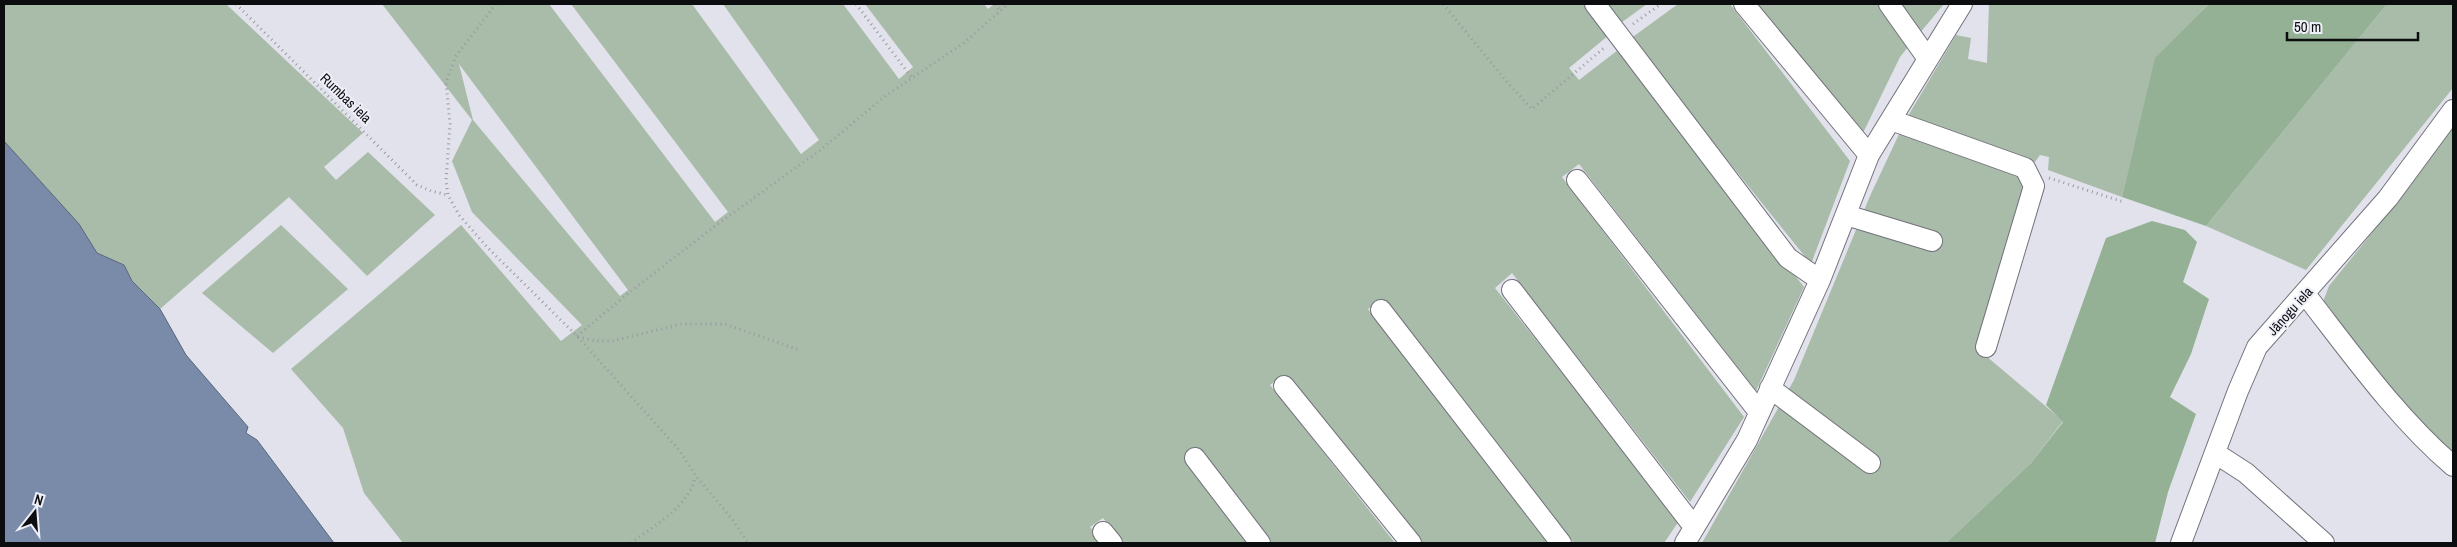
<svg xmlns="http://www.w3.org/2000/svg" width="2457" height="547" viewBox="0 0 2457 547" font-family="'Archivo Narrow',sans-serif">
<rect width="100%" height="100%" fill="#e1e2eb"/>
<path fill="#a9bba9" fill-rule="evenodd" d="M4,4H226L363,133L324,167L336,180L368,152L435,215L367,276L289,197L160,309L132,281L124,265L97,253L79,224L4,141Z
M382,4H549L715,222L728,212L571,4H692L801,154L819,140L723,4H843L899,79L913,67L865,4H984L988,9L994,4H1583L1609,35L1569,68L1579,80L1618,50L1804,287L1756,391L1579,164L1562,177L1744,417L1690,502L1512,273L1495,288L1679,521L1664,543H1574L1382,299L1368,309L1551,543H1420L1283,375L1270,385L1395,543H1269L1195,447L1184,456L1251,543H1123L1103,518L1090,527L1103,543H403L364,493L343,428L291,369L461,225L561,341L582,325L472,212L452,161L472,120ZM459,64L628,290L620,296L473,120Z
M1603,4H1647L1618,25Z
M1678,4H1730L1850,161L1811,264L1630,39Z
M1754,4H1878L1908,47L1900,57L1862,135Z
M1897,4H1944L1919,34Z
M1989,4H2209L2156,58L2122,197L2048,170L2049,157L2040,155L2035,162L2021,160L1908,116L1956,35L1971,38L1968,59L1987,63Z
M2387,4H2453V88L2306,270L2206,226Z
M2453,127V457L2438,444L2321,307L2329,286L2410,186Z
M1901,130L2021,178L2026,182L1979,350L2063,421L2031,463L1946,543H1702L1794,380L1870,196Z
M281,225L348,289L273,353L202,293Z"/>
<path fill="#94b195" d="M2209,4H2387L2206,226L2122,197L2155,58Z
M2152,221L2185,230L2197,242L2183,282L2209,299L2191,354L2170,397L2196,414L2168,492L2155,543H1946L2031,463L2063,422L2046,405L2106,238Z"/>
<path fill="#798ba9" stroke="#58657b" d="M4,141L79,224L97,253L124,265L132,281L160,309L186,355L248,427L246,433L257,440L334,543H4Z"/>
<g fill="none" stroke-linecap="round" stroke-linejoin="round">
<defs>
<path id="minor" d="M1595,4L1788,258L1820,280
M1744,4L1869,155
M1889,4L1928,59
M1891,120L2025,168L2034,186L1986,347
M1577,180L1759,412
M1846,215L1932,241
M1512,290L1694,527
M2305,294C2351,353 2396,417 2453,466
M1381,310L1561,543
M1284,386L1411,543
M1770,388L1870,463
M2215,453L2246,473L2324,543
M1195,458L1260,543
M1103,532L1112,543
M1685,543L1747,440L1820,280L1869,155L1962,4
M2181,543L2238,391L2257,347L2388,198L2453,110"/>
</defs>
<use href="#minor" stroke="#72737b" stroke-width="22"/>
<path stroke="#999aa1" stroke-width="3" stroke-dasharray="1 4" stroke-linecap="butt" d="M236,4L417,185L431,191L448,195
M496,4L456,56L446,82L450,124L446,181L448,195L459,215L487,247L577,336L680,451L695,475L732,519L748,543
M856,4L912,78
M995,4L1000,11
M1443,4L1507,82L1532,109L1605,47
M1633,24L1661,4
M2049,178L2124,202
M577,336L631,291L719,223L819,151L884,97L965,42L1008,4
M578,337L596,341H612L682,324H725L799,350
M631,543C653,526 691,506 695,476"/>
<use href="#minor" stroke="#fff" stroke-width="20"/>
</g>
<g text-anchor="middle" stroke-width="4" stroke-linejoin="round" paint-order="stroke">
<g font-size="14" fill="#0c0d0f" stroke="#eeeff8">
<text transform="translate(346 98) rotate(44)" y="5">Rumbas iela</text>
<text transform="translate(2290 311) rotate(-48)" y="5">Jāņogu iela</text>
</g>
</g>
<rect width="2457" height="547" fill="none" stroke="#0c0d0f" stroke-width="10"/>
<g transform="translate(35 512) rotate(17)" stroke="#eeeff8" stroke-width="4" paint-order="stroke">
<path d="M0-4L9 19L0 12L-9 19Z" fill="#0c0d0f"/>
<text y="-8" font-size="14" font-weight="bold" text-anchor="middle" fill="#0c0d0f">N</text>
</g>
<path d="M2287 32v8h131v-8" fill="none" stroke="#0c0d0f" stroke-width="2.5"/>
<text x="2294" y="32" font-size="15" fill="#0c0d0f" stroke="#eeeff8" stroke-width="4" paint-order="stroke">50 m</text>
</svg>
